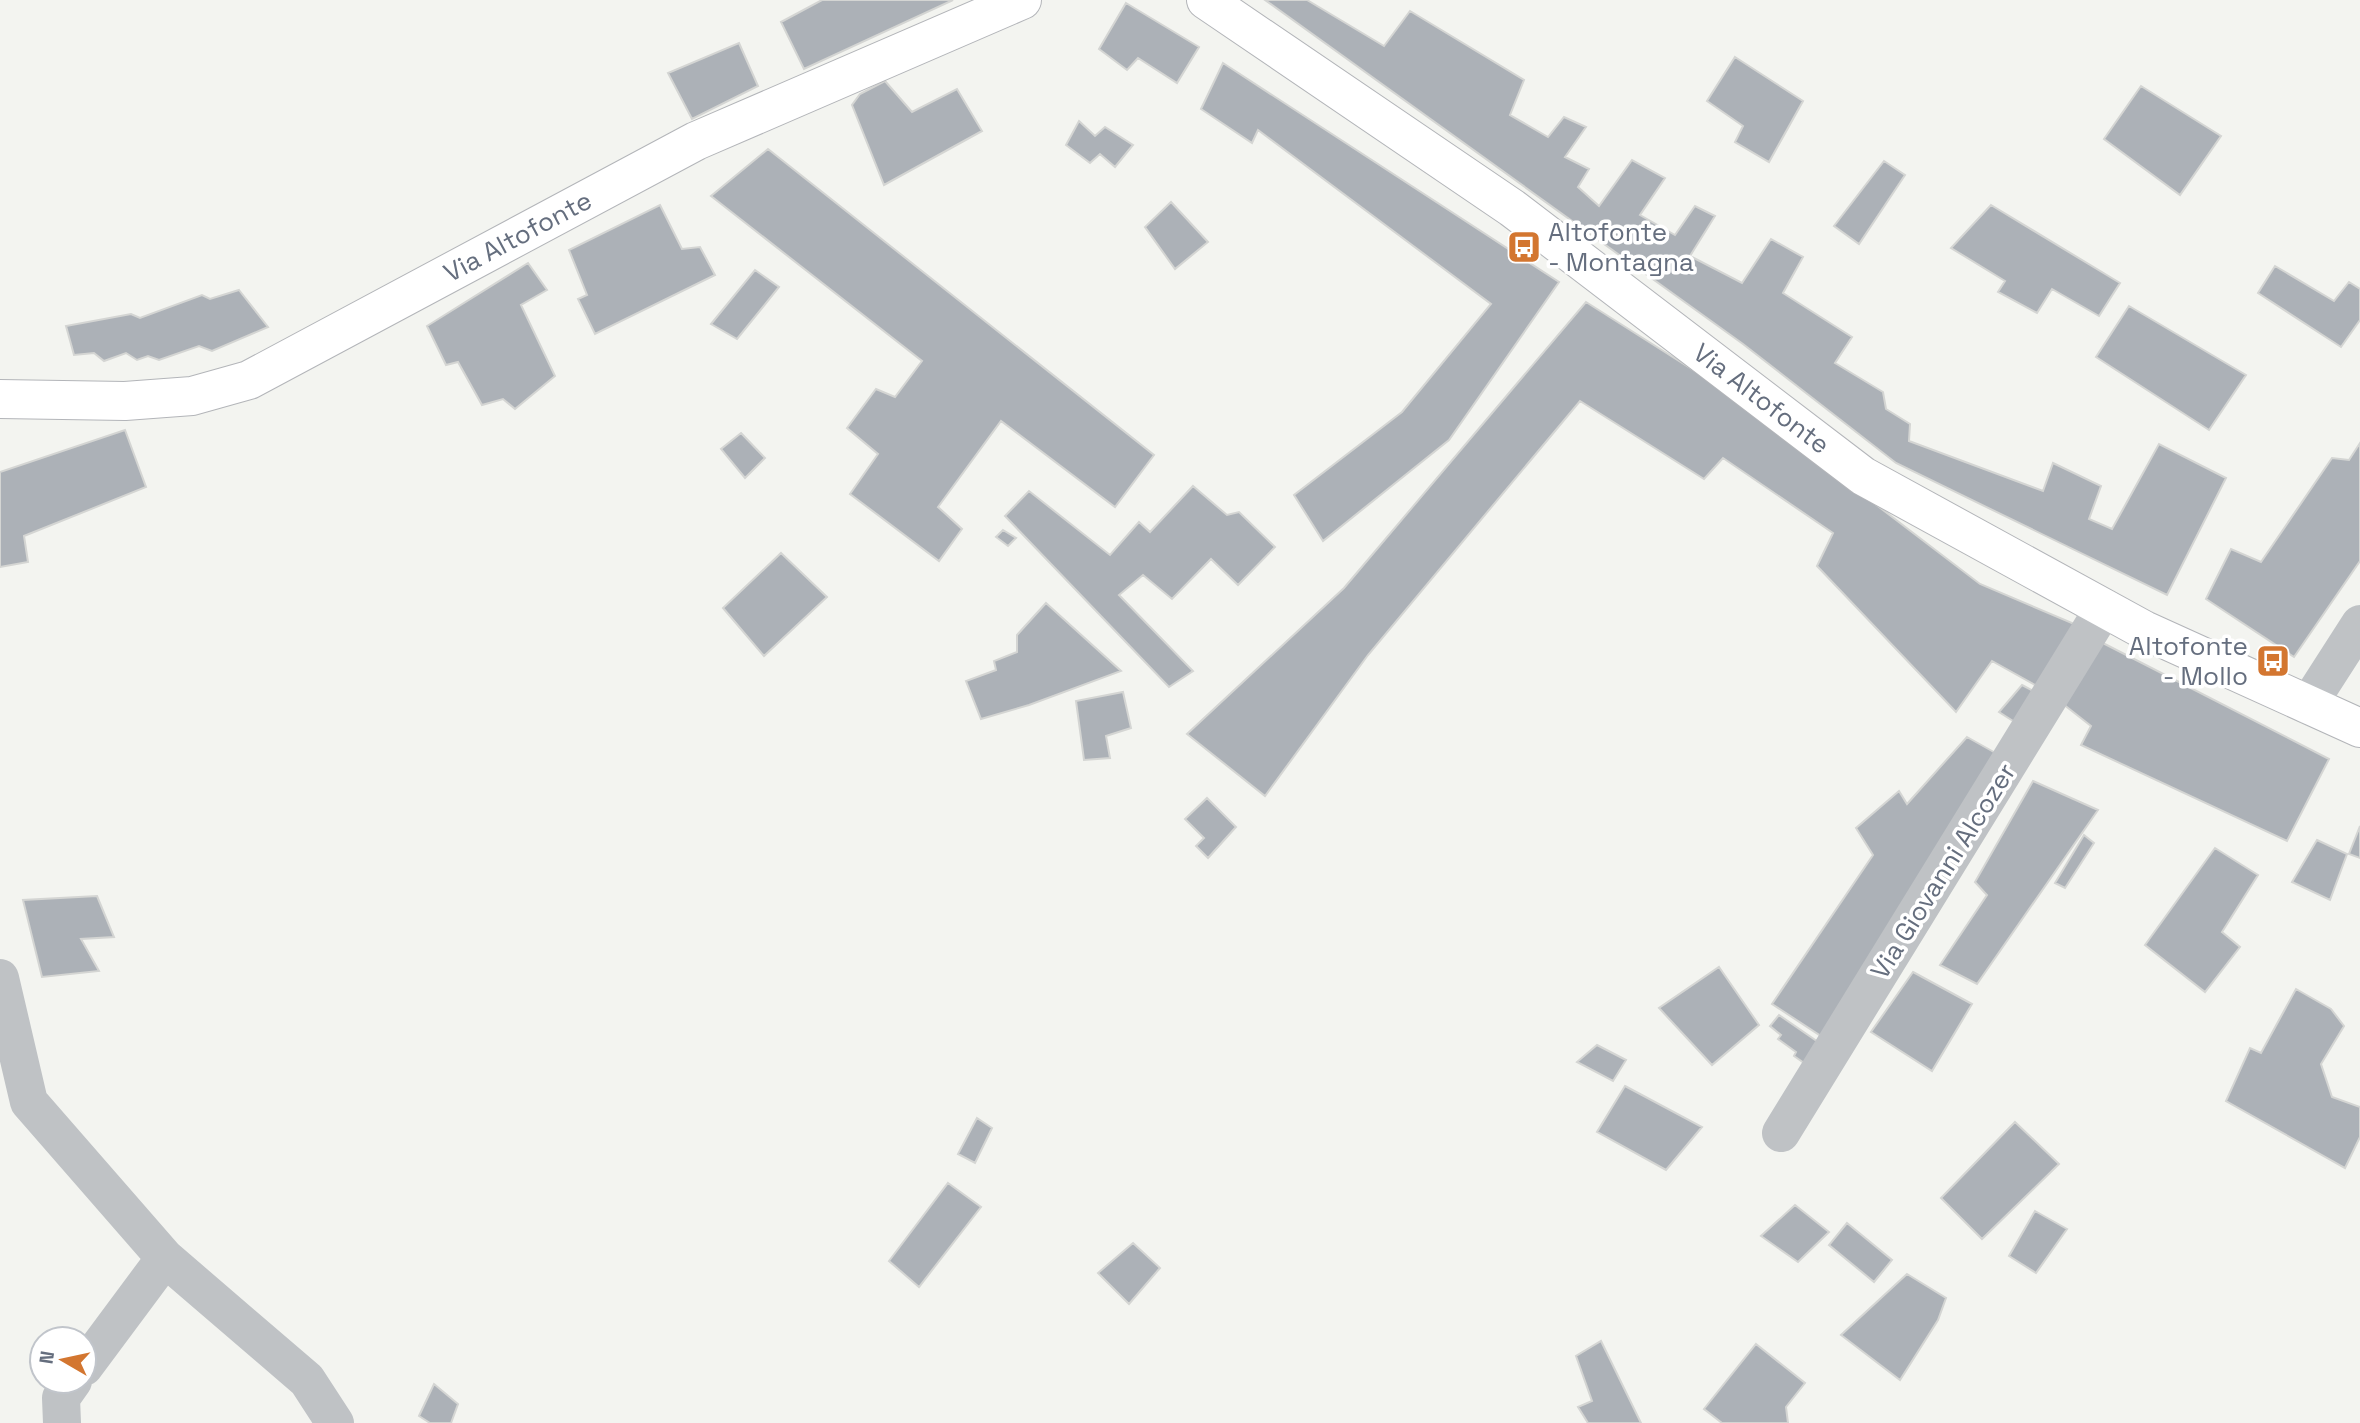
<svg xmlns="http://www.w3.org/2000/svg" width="2360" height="1423" viewBox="0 0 2360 1423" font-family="'Space Grotesk',sans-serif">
<rect width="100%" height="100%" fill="#f3f4f0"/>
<path fill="#acb1b7" stroke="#d4d5d3" stroke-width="2" d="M822,0H953L804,69L781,22Z
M1265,0H1307L1384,46L1410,11L1524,80L1510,115L1548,137L1564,117L1586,127L1565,157L1589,169L1578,187L1599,206L1632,160L1665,178L1640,215L1675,235L1695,206L1715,216L1690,256L1742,283L1771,239L1803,257L1783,293L1852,337L1835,363L1883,392L1886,409L1910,424L1909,441L2043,491L2053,463L2101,486L2089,519L2112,529L2159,444L2226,478L2167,595L1896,463L1743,344Z
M1126,3L1199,47L1177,83L1138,58L1127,70L1099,49Z
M739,43L758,86L692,119L668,73Z
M1735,57L1803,101L1769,162L1735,142L1743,126L1707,101Z
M1223,63L1559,282L1449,440L1323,541L1294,495L1402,412L1491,304L1258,130L1252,143L1201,109Z
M885,81L912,112L957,89L982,131L884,185L852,105L860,94Z
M2141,86L2221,136L2180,195L2104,139Z
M1079,121L1095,136L1105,127L1133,145L1115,167L1100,154L1090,163L1066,145Z
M768,149L1154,455L1115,507L1001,421L938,507L962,529L939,561L850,494L878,454L847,428L876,389L895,397L922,361L711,196Z
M1884,161L1905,175L1859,244L1834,226Z
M1171,202L1208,242L1175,269L1145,227Z
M660,205L682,249L700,247L715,275L595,334L578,299L587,295L569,250Z
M1991,205L2120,283L2099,316L2052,289L2037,313L1998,292L2005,281L1951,248Z
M528,263L547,290L521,305L555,376L515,409L503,399L482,405L458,362L446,365L427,326Z
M2275,266L2334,301L2349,282L2360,289V320L2341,347L2258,293Z
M755,270L779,287L737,339L711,324Z
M239,290L268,327L212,351L199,346L159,360L148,356L137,360L126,353L104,361L94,353L74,355L66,326L131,314L140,318L202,295L210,299Z
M1586,302L1731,394L1980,584L2079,626L2044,690L1992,661L1956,712L1817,566L1833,533L1723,458L1704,479L1580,401L1368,655L1265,796L1187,734L1344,588Z
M2129,306L2246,375L2209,430L2096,357Z
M125,430L146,487L24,536L28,562L0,567V472Z
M741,433L765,458L745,478L721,449Z
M2360,443V561L2294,657L2206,599L2231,549L2261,562L2332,458L2349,460Z
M1193,486L1227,515L1239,512L1275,547L1238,585L1211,559L1172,599L1143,575L1119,595L1193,671L1169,687L1005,516L1029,491L1110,555L1139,522L1150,532Z
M1003,530L1016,538L1008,546L996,537Z
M781,553L827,597L764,656L723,608Z
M1046,603L1121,671L1029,705L981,719L966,681L996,670L994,661L1017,652V635Z
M2097,640L2329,759L2287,841L2081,745L2091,726L2063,704Z
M2022,685L2045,697L2024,728L1999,712Z
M1123,692L1131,728L1106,736L1110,758L1084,760L1076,701Z
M1967,737L2008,760L1824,1038L1772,1004L1873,855L1856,828L1899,791L1907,804Z
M2033,781L2098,810L1977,984L1940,965L1987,895L1975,882Z
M1207,798L1236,827L1208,858L1196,846L1204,838L1185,819Z
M2360,826V858L2349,854Z
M2084,835L2094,843L2065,888L2055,883Z
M2317,840L2347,854L2330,900L2292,882Z
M2215,848L2258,875L2222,932L2240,947L2205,992L2145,945Z
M97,896L114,937L81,939L99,971L42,977L23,900Z
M1719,967L1759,1025L1712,1065L1659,1008Z
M1913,972L1972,1004L1932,1071L1871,1032Z
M2296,989L2331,1009L2344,1026L2321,1064L2332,1097L2360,1107V1137L2345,1168L2226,1101L2250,1048L2261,1053Z
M1779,1015L1821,1044L1807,1065L1794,1056L1796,1052L1778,1039L1781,1035L1770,1026Z
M1597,1045L1626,1060L1613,1081L1577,1062Z
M1625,1086L1702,1127L1666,1170L1597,1132Z
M977,1118L992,1128L975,1163L958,1154Z
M2015,1122L2059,1164L1982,1239L1941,1198Z
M948,1183L981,1207L919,1287L889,1261Z
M1795,1205L1829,1232L1798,1262L1761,1236Z
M2035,1211L2067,1229L2036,1273L2009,1256Z
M1847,1223L1892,1260L1874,1282L1829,1245Z
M1133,1243L1160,1268L1129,1304L1098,1273Z
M1907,1274L1946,1298L1938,1320L1900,1380L1841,1335Z
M1601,1341L1641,1423H1588L1578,1407L1592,1401L1576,1356Z
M1756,1344L1805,1383L1786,1407L1788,1423H1722L1704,1409Z
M434,1384L458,1404L451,1423H430L419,1416Z"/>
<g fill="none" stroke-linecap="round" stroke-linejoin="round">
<defs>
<g id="major">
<path id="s1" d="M1206,0L1512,208L1863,476L2144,630L2360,728"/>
<path id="s2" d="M0,399L125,401L192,396L249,380L696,141L1022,0"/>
</g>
</defs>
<use href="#major" stroke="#b3b5b9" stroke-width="40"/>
<path stroke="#bfc2c5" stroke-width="38" d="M2308,705L2360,624
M0,978L29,1102L165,1258L307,1380L335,1423
M1781,1133L2104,608
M84,1367L165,1258
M62,1423L61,1398L73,1381"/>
<use href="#major" stroke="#fff" stroke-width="38"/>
</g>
<defs>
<symbol id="bus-square" viewBox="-11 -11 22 22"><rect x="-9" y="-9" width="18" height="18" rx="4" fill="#d37630" stroke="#fff"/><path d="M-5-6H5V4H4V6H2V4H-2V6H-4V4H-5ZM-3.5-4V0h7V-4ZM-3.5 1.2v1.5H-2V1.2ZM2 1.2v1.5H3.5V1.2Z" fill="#fff"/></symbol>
</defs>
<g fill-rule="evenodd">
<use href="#bus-square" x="1505" y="228" width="38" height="38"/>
<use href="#bus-square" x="2254" y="642" width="38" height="38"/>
</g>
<g text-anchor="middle" stroke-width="7" stroke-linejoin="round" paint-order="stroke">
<g font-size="26" fill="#656e7e" stroke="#fff" text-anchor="start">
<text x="1548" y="241">Altofonte<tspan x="1548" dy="30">- Montagna</tspan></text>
<text x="2248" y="655" text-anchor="end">Altofonte<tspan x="2248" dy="30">- Mollo</tspan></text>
</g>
<g font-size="26" fill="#656e7e" stroke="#fff">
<text dy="9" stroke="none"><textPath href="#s2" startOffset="556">Via Altofonte</textPath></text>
<text dy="9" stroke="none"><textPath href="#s1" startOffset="684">Via Altofonte</textPath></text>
<text transform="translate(1943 871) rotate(-58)" y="9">Via Giovanni Alcozer</text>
</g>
</g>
<g transform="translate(63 1360) rotate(279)"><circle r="33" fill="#ffffff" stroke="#c1c5cb" stroke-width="2"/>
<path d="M0-5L12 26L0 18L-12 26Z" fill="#d37630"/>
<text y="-10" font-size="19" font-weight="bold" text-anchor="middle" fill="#656e7e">N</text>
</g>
</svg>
